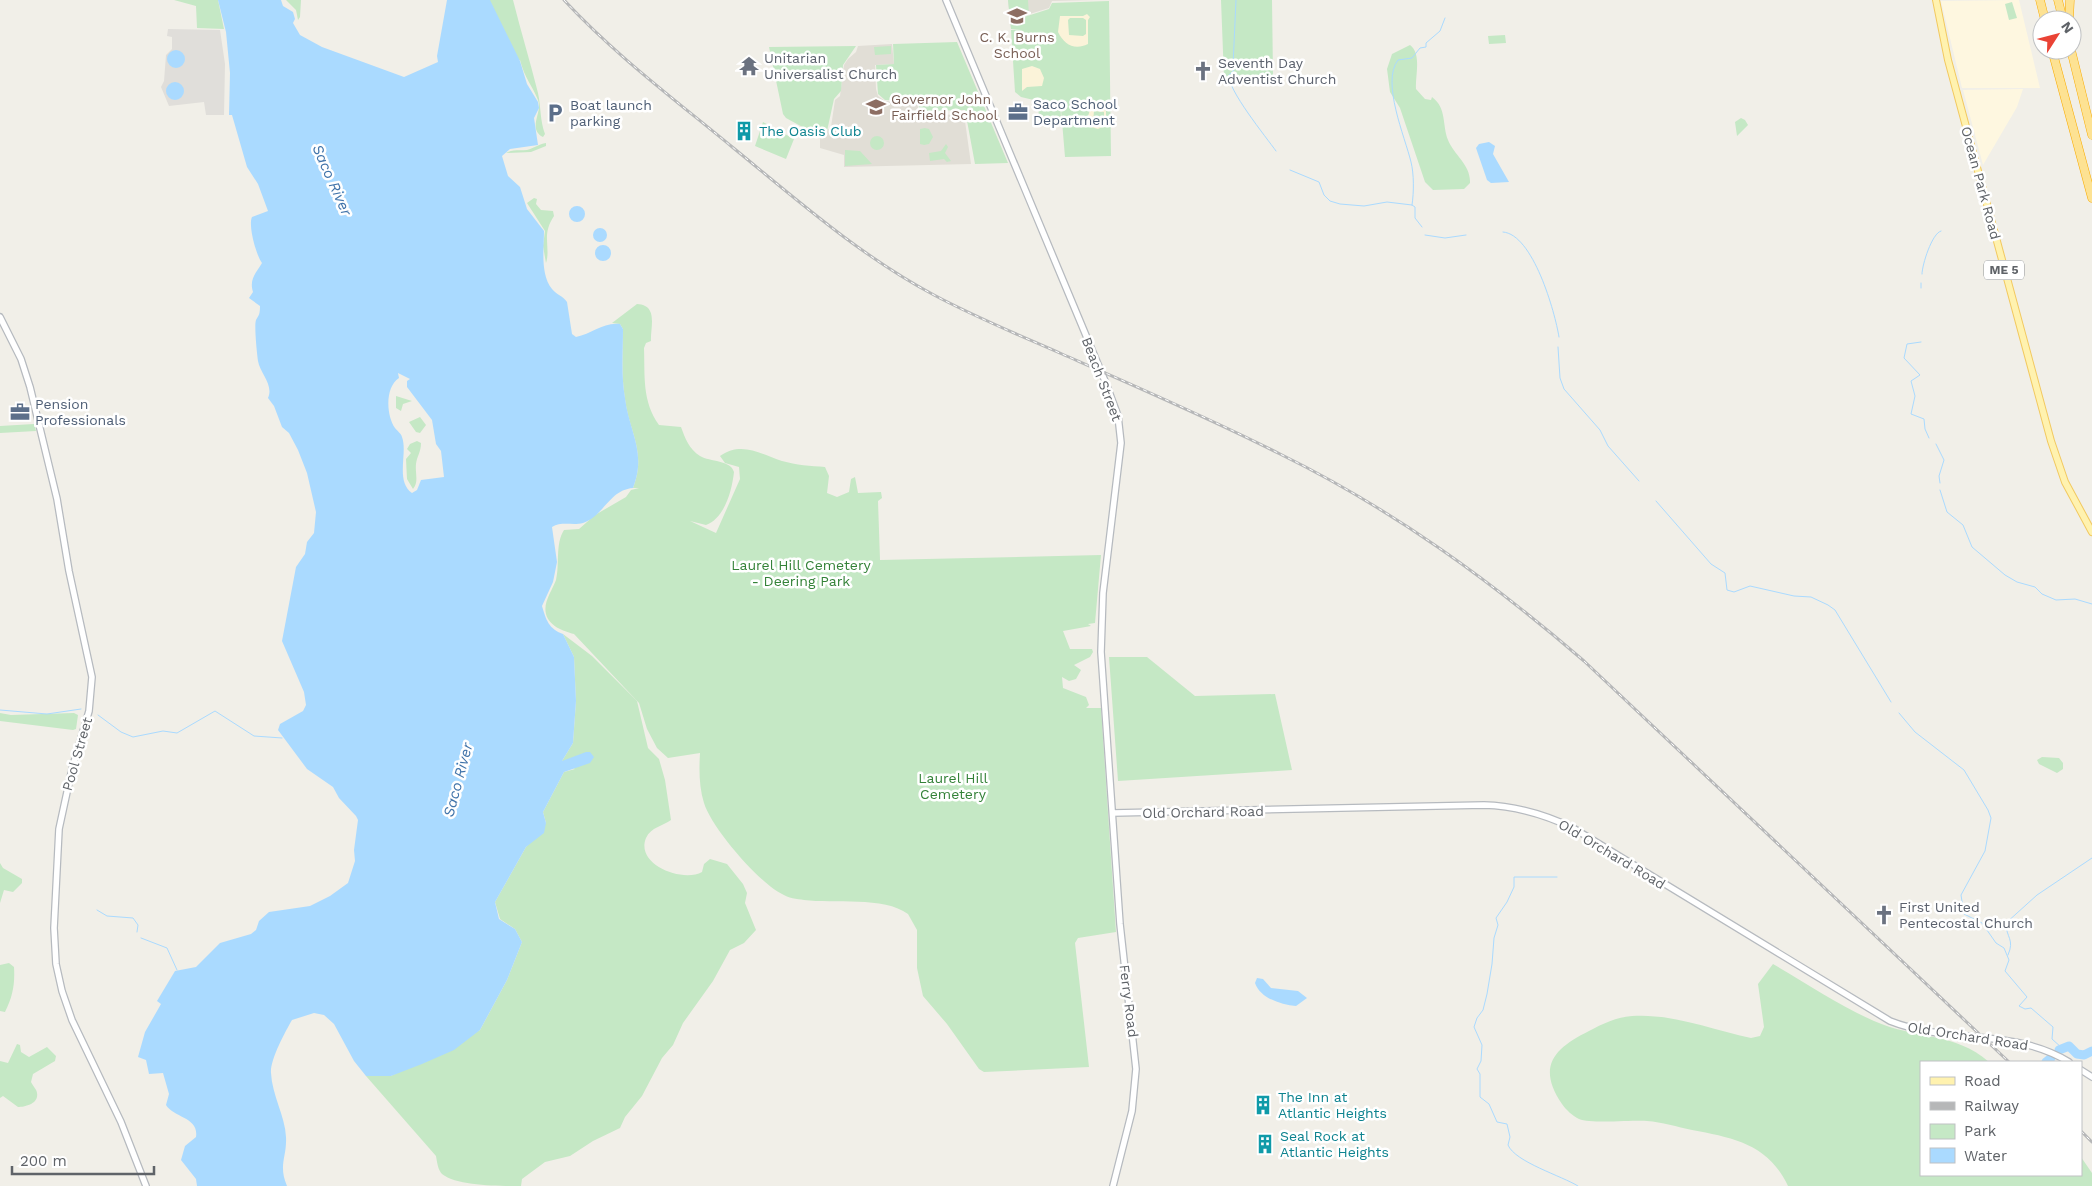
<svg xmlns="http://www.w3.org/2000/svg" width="2092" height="1186" viewBox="0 0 2092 1186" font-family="'Work Sans',sans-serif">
<rect width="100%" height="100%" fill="#f1efe8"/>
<path fill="#fef7e0" d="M2019,0L2040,88H1962L1941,1Z
M2023,89L2017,107L1983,165L1963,90Z"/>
<path fill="#e0deda" d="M168,29L220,30L225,64L224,115H206L204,102L169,106L161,87L164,81L166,55L172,49V37L167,36Z"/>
<path fill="#e1ded6" d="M1008,0H1094L1052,1L1049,8L1020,17V29H1011Z
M892,44L894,64L875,65L876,89L878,96L885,101L917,103L920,116L964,114L971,164L844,167V155L820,148V137L831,127L835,100L840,96L844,65L848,59L856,52L858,46Z"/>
<path fill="#c5e8c5" d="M174,0H218L224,29L197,28L196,6Z
M286,0H301L300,17L298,20L296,10Z
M488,0H513C521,32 530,61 538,93C541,107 540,121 545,134L543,137C527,129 543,112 538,100C532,85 525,79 520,60H518Z
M1008,0H1028L1029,15L1020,17L1021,24V18L1049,9L1052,3L1109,1L1111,156L1065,157L1060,97L1061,118L1039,120L1038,101L1021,97L1015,92L1011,30L1021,29H1011Z
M1221,0H1272L1273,75L1224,78Z
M2012,2L2017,18L2009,20L2005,4Z
M1505,35L1506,43L1489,44L1488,36Z
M957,42L1008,163L975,164L965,110L920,111L918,102L885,100L878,94L876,65L894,64L893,44Z
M1410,45C1422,54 1415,76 1416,89L1425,99L1431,100L1432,97C1447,108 1442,125 1448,140C1454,155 1471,165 1470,183L1464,189L1433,190L1425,182L1400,108L1390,92L1387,69L1392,54Z
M856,46L843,65L841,91L834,99L827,131L817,135L786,118L783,114L769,47Z
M891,46V54L875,55L874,47Z
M1741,118L1745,120L1748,125L1737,136L1735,122Z
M763,122L794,139L786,159L755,146Z
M925,128L929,129L933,137L929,144L924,145L920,144V129Z
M870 143a7 7 0 1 1 14 0a7 7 0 1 1-14 0Z
M546,143V146L531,152L506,153C512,149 520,151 527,150C534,148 539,144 546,143Z
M946,144L948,147L945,153L951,161L947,162L944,159L930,161L929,153L941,151Z
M845,150L860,151L872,164L845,166Z
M534,198L537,199L536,204L541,210L553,211L554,216C541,235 551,247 546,263L543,246L545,231L527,203Z
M637,304C659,305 650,328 651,341L646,343L644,348C645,377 642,401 659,425L681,427C685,438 689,449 700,456C710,462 731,460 734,472C732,490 725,518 706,525L690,521L716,533L740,479L739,467L725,463L720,456C742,441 760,454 782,461C796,465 811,466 825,467L829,476L827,493L837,497L849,492L851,479L855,477L858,493L881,492L882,498L878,501L880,560L1101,555L1095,623L1088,624L1091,626L1063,631L1070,649H1092L1093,652L1090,657L1074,665L1081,670L1076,679L1069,681L1062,677L1063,688L1086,697L1089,705L1086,708H1101L1116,932L1078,938L1075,943L1089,1067L984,1072L979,1069L947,1024L923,996L917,968V930L908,914C884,896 833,904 804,900C797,899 788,898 782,894C759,883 711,827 704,803C699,787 699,770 700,753L668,758L657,748L647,729L639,703L574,634C563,631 549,626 546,614C543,602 552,591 556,580C560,564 555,544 564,530L579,529L595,515L626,497L631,490L639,488H633C647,452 629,432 625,399C621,375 623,353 623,329L620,324L612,323Z
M396,396L412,401L403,404L401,411L396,408Z
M420,417L426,425L420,433L416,432L409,422Z
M34,424L36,431L0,433V426Z
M417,441L421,443C421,452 417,456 416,464C415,474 419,482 413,489L407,479L406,459L411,453L407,449L410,444Z
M563,634L592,656L637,701L648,748L659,759L665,780L671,820C663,826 651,827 646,838C635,865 683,883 702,872L704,864L710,859L727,864L743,884L747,893L745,903L756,930L744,943L730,950L713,981L683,1023L673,1045L662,1058L642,1096L625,1117L620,1128L593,1141L570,1156L545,1162L522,1179L521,1186C498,1186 457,1186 442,1174C438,1170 437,1162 436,1156L366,1076H391L480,1030L507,980L522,942L515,929L500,919L495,902L526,847L546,823L543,812L564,772L575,769L562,761L573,743L576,701L574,657Z
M1109,657H1147L1195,696L1275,694L1292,770L1118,781Z
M0,713L11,715L74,713L78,715L76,729L73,730L0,721Z
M2042,757L2059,758L2063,763V769L2057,773L2039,764L2037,760Z
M0,863L3,868L22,879V883L13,892L4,890L0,903Z
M9,963L14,967C15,984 13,996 5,1012L0,1011V965Z
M1773,964C1806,983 1840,1006 1874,1021C1914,1039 1955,1032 1989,1062H1921V1175H2081V1157L2092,1173V1186H1788C1768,1144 1734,1138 1692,1130C1677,1127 1662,1122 1647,1121C1632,1120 1591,1124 1579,1119C1573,1116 1566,1110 1562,1104C1536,1066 1555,1048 1589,1031C1602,1024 1617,1017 1632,1016C1671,1013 1713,1030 1751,1038L1760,1036L1764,1027L1758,984Z
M17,1044L20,1045L21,1052L29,1057L47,1047L56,1056L55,1061L33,1074L31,1082C33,1086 37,1090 37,1093C39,1104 25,1107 18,1107L3,1096L0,1098V1061L8,1063Z"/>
<path fill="#fbf3d9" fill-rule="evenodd" d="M1087,14L1090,17L1088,20V44C1074,51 1064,44 1058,32L1060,16H1083ZM1070,18H1083L1086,20V34L1083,36L1069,35L1068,20Z
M1032,66L1040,69L1044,78L1042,86L1027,87L1022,91V69Z
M1104,108L1106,111V125L1098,129L1091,127L1087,119L1090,110ZM1094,111L1104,112V122L1093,123Z"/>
<path fill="#aadaff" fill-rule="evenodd" d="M218,0H281L283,6L293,12L295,19L293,23L300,35L322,47L404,77L438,62L437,56L447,0H490L520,61L527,84L538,102L539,108L534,118L538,145L510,149L502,156L508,176L520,187L527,209L544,231C544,248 540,274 552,289C557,295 563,296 567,302L572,334L576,337C592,334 603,322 620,324L623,329C623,353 621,375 625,398C629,432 647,452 633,488C609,490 604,516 583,523C573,526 562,521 552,527L557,562L553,582L542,606C546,620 549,629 563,634L574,657L576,701L573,743L562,761L586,752H590L594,757L590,763L564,772L543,812L546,823L544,833L526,847L495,902L499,919L515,929L522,942L507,980L480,1030L454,1050L422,1064L391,1076H366L354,1061L334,1024L324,1015L314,1013L292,1020C285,1032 270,1060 271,1073C272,1095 285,1116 286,1137C287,1157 278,1165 287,1186H197L196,1179L181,1160L185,1146L196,1137C199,1117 174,1118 166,1105L169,1094L163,1073L149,1074L146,1060L138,1057L145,1032L161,1004L157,1001L175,971L196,967L220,943L251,934L256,930L259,921L269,912L310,906L330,896L348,883L355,861L354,850L358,820L356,816L339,798L333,787L307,769L278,730L280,724L303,711L306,705L304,692L282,641L296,567L305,554L307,542L314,533L316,512L307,473L298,450L289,433L282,427L274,406L268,398C274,385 260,373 258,361C257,354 254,325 256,320C259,315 260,314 260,306L249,298L253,292C249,279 256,273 262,263C256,255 248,225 252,217L268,211L258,184L247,167L232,115H229L230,73L226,32ZM398,373L410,379L407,381V387L432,420L436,444L441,451L444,477L421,480L417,490L412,493C395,481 408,453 402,437C401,433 397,431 395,428C386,415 385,387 399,378Z
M167 59a9 9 0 1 1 18 0a9 9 0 1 1-18 0Z
M166 91a9 9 0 1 1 18 0a9 9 0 1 1-18 0Z
M1489,142L1495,146L1493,154L1509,182L1491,183L1487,180L1476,148L1479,144Z
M569 214a8 8 0 1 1 16 0a8 8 0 1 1-16 0Z
M593 235a7 7 0 1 1 14 0a7 7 0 1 1-14 0Z
M595 253a8 8 0 1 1 16 0a8 8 0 1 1-16 0Z
M1257,978L1263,979L1271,988L1298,991L1307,998L1296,1006C1281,1005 1260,998 1255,983Z"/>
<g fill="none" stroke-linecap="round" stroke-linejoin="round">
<path stroke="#aadaff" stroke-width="1" d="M1233,66L1236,0
M1234,70L1229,75C1227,89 1266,137 1276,151
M1290,170L1319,182L1324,195L1330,201L1340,204L1364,206L1387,202L1412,205L1415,207V218L1422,227
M1412,205C1414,192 1414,174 1411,162C1405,137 1381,82 1398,60L1412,58L1420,48L1426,47V43L1440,31L1445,18
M1503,232C1533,234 1555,312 1559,337
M1425,235L1445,238L1466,235
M1922,274C1922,265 1932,233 1941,231
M1921,288V283
M1921,342L1907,344L1904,358L1920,375L1911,381L1915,396L1911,414L1924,419L1925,429L1929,438
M1558,347L1560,378L1564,389L1600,430L1608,446L1639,481
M1936,444L1944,460L1939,476L1940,483
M1940,490L1947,512L1963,525L1972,547L2005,575L2017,582L2035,587L2042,594L2056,600L2075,599L2092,604
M1656,501L1711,564L1725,573L1727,590L1734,592L1750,586L1794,596L1811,597L1828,605L1835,610L1891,702
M0,710L47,714L81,709
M1899,713L1915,732L1964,770L1988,810L1991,818L1985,851L1961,895L1964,914L1982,923L1996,943L2004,948L2009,960L2005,971L2027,997L2019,1006L2025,1009L2031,1008L2053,1027L2052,1039L2062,1048
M98,715L121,732L133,737L163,731L177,733L215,711L254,736L282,738
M1557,877H1514V887L1507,902L1496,918L1498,925L1494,938L1492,964L1487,994L1483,1010L1477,1018L1474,1027L1482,1045L1481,1061L1477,1069L1480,1074V1097L1489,1104L1497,1122L1507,1124L1510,1137L1508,1145C1515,1162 1562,1176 1578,1186
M97,910L107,916L133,918L138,925L137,932
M141,938L167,948L177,970
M2008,955C2015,939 2006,938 2006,923L2037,895L2092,858"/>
<path stroke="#aadaff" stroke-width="9" d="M2059,1050L2069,1046L2077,1054L2084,1055L2092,1051
M2046,1062L2051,1058"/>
<defs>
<path id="secondary" d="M946,0L1105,381L1118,416L1121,443L1103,593L1101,652L1120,924L1136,1069L1132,1111L1113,1186
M0,317L21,359L30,387L57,499L69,571L92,677L89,711L72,769L59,829L54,928L56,964L62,991L72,1020L121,1122L146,1186
M1113,813L1484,805C1516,806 1544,814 1573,828L1890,1021C1948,1044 2014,1028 2069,1062
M2081,1070L2092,1077"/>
<path id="primary" d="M1936,0L1948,60L2051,441L2065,482L2092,532"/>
<path id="highway" d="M2040,0L2045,20
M2058,0L2063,20
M2069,20L2070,0
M2052,50L2092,198
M2071,50L2092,135"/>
</defs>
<use href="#secondary" stroke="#b6babf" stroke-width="8"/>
<use href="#primary" stroke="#f2c960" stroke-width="8"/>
<use href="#highway" stroke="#f9ab00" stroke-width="9"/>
<use href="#secondary" stroke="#fff" stroke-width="5.5"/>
<use href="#primary" stroke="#fff2af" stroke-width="6"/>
<use href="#highway" stroke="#fde293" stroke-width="8"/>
<defs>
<path id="rail" d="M564,0C614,54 674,99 731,146C796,199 859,255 934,295C975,317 1019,335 1062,354C1135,386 1209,418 1280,454C1392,509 1490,580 1584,661L2009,1062
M2081,1131L2092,1142"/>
</defs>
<use href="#rail" stroke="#b6b7b8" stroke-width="3"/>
<use href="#rail" stroke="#fff" stroke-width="1" stroke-dasharray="4" stroke-linecap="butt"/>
</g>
<defs>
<symbol id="school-bare" viewBox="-9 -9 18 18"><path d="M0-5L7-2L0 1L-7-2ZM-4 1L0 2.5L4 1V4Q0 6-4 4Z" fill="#8d6e63" stroke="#fff" stroke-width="2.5" paint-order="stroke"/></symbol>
<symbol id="temple-bare" viewBox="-9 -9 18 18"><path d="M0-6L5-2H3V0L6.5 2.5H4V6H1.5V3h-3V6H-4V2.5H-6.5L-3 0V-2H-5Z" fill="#6b7280" stroke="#fff" stroke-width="2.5" paint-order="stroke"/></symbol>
<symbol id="church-bare" viewBox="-9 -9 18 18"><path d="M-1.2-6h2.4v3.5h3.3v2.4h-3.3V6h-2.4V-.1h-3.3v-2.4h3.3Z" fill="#6b7280" stroke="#fff" stroke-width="2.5" paint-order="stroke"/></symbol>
<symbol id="office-bare" viewBox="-9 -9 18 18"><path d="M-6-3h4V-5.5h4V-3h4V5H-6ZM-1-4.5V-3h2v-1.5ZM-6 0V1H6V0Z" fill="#5c6f8a" stroke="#fff" stroke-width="2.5" paint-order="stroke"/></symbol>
<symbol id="parking-bare" viewBox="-9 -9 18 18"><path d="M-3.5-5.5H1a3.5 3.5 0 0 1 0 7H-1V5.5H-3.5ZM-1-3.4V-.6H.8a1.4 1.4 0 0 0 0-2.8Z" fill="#5c6f8a" stroke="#fff" stroke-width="2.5" paint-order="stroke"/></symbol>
<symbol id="building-bare" viewBox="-9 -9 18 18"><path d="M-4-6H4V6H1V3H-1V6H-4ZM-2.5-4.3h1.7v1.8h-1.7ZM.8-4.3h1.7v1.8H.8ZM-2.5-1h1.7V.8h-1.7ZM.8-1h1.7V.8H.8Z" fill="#0f9aa8" stroke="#fff" stroke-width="2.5" paint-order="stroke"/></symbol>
</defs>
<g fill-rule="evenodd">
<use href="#school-bare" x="1003" y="2" width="28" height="28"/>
<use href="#temple-bare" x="735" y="52" width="28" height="28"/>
<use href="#church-bare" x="1189" y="57" width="28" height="28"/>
<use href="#school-bare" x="862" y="93" width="28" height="28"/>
<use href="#office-bare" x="1004" y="98" width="28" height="28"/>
<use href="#parking-bare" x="541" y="99" width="28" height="28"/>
<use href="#building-bare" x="730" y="117" width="28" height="28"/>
<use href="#office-bare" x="6" y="398" width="28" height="28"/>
<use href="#church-bare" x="1870" y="901" width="28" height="28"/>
<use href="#building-bare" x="1249" y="1091" width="28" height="28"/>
<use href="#building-bare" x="1251" y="1130" width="28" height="28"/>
</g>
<g text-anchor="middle" stroke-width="5" stroke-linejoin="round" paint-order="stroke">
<rect fill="#fff" stroke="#8f9295" stroke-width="1" x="1984" y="260.5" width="40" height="19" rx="4"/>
<g font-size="12" font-weight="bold" fill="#5f6368">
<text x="2004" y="274">ME 5</text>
</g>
<g font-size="14" fill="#785e54" stroke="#fff">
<text x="1017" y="42">C. K. Burns<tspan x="1017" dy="16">School</tspan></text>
<text x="891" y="104" text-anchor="start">Governor John<tspan x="891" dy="16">Fairfield School</tspan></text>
</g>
<g font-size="14" fill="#5b616d" stroke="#fff" text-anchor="start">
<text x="764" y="63">Unitarian<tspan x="764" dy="16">Universalist Church</tspan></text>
<text x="1218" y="68">Seventh Day<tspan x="1218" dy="16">Adventist Church</tspan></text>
<text x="1899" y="912">First United<tspan x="1899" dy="16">Pentecostal Church</tspan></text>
</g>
<g font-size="14" fill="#4e5e75" stroke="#fff" text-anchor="start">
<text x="1033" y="109">Saco School<tspan x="1033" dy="16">Department</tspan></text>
<text x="570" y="110">Boat launch<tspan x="570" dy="16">parking</tspan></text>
<text x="35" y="409">Pension<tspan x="35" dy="16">Professionals</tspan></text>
</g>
<g font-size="14" fill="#0d838f" stroke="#fff" text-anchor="start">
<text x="759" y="136">The Oasis Club</text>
<text x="1278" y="1102">The Inn at<tspan x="1278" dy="16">Atlantic Heights</tspan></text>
<text x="1280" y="1141">Seal Rock at<tspan x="1280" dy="16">Atlantic Heights</tspan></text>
</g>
<g font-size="14" fill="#5f6368" stroke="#fff">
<text transform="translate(1981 183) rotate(75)" y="5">Ocean Park Road</text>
<text transform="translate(1102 379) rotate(69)" y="5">Beach Street</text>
<text transform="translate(77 754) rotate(-74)" y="5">Pool Street</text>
<text transform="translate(1203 812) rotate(-1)" y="5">Old Orchard Road</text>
<text transform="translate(1612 854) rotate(31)" y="5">Old Orchard Road</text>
<text transform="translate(1129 1001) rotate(83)" y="5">Ferry Road</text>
<text transform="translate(1968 1036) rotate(9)" y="5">Old Orchard Road</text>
</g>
<g font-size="14" fill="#348238" stroke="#fff">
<text x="801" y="570">Laurel Hill Cemetery<tspan x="801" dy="16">- Deering Park</tspan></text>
<text x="953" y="783">Laurel Hill<tspan x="953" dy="16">Cemetery</tspan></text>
</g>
<g font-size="15" font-style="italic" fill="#4174aa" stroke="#fff">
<text transform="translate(332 180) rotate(66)" y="5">Saco River</text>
<text transform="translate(458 780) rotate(-75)" y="5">Saco River</text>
</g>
</g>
<rect x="1920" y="1061" width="162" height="115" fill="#ffffff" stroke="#bfc1c3"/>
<rect x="1930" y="1077" width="25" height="8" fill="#fff2af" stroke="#bfc1c3"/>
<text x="1964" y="1086" font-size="15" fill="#5f6368">Road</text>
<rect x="1930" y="1102" width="25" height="8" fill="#b6b7b8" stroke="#bfc1c3"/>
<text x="1964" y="1111" font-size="15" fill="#5f6368">Railway</text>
<rect x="1930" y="1124" width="25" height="15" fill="#c5e8c5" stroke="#bfc1c3"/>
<text x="1964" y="1136" font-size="15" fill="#5f6368">Park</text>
<rect x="1930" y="1148" width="25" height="15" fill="#aadaff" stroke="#bfc1c3"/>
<text x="1964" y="1161" font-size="15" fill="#5f6368">Water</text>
<g transform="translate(2057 35) rotate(54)"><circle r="24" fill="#ffffff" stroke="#bfc1c3"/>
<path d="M0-4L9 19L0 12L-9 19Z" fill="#ea4335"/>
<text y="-8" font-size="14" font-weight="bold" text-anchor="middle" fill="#5f6368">N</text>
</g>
<path d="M12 1166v8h142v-8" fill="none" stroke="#5f6368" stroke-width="2.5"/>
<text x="20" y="1166" font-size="15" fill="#5f6368" stroke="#ffffff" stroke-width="4" paint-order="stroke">200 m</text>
</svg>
